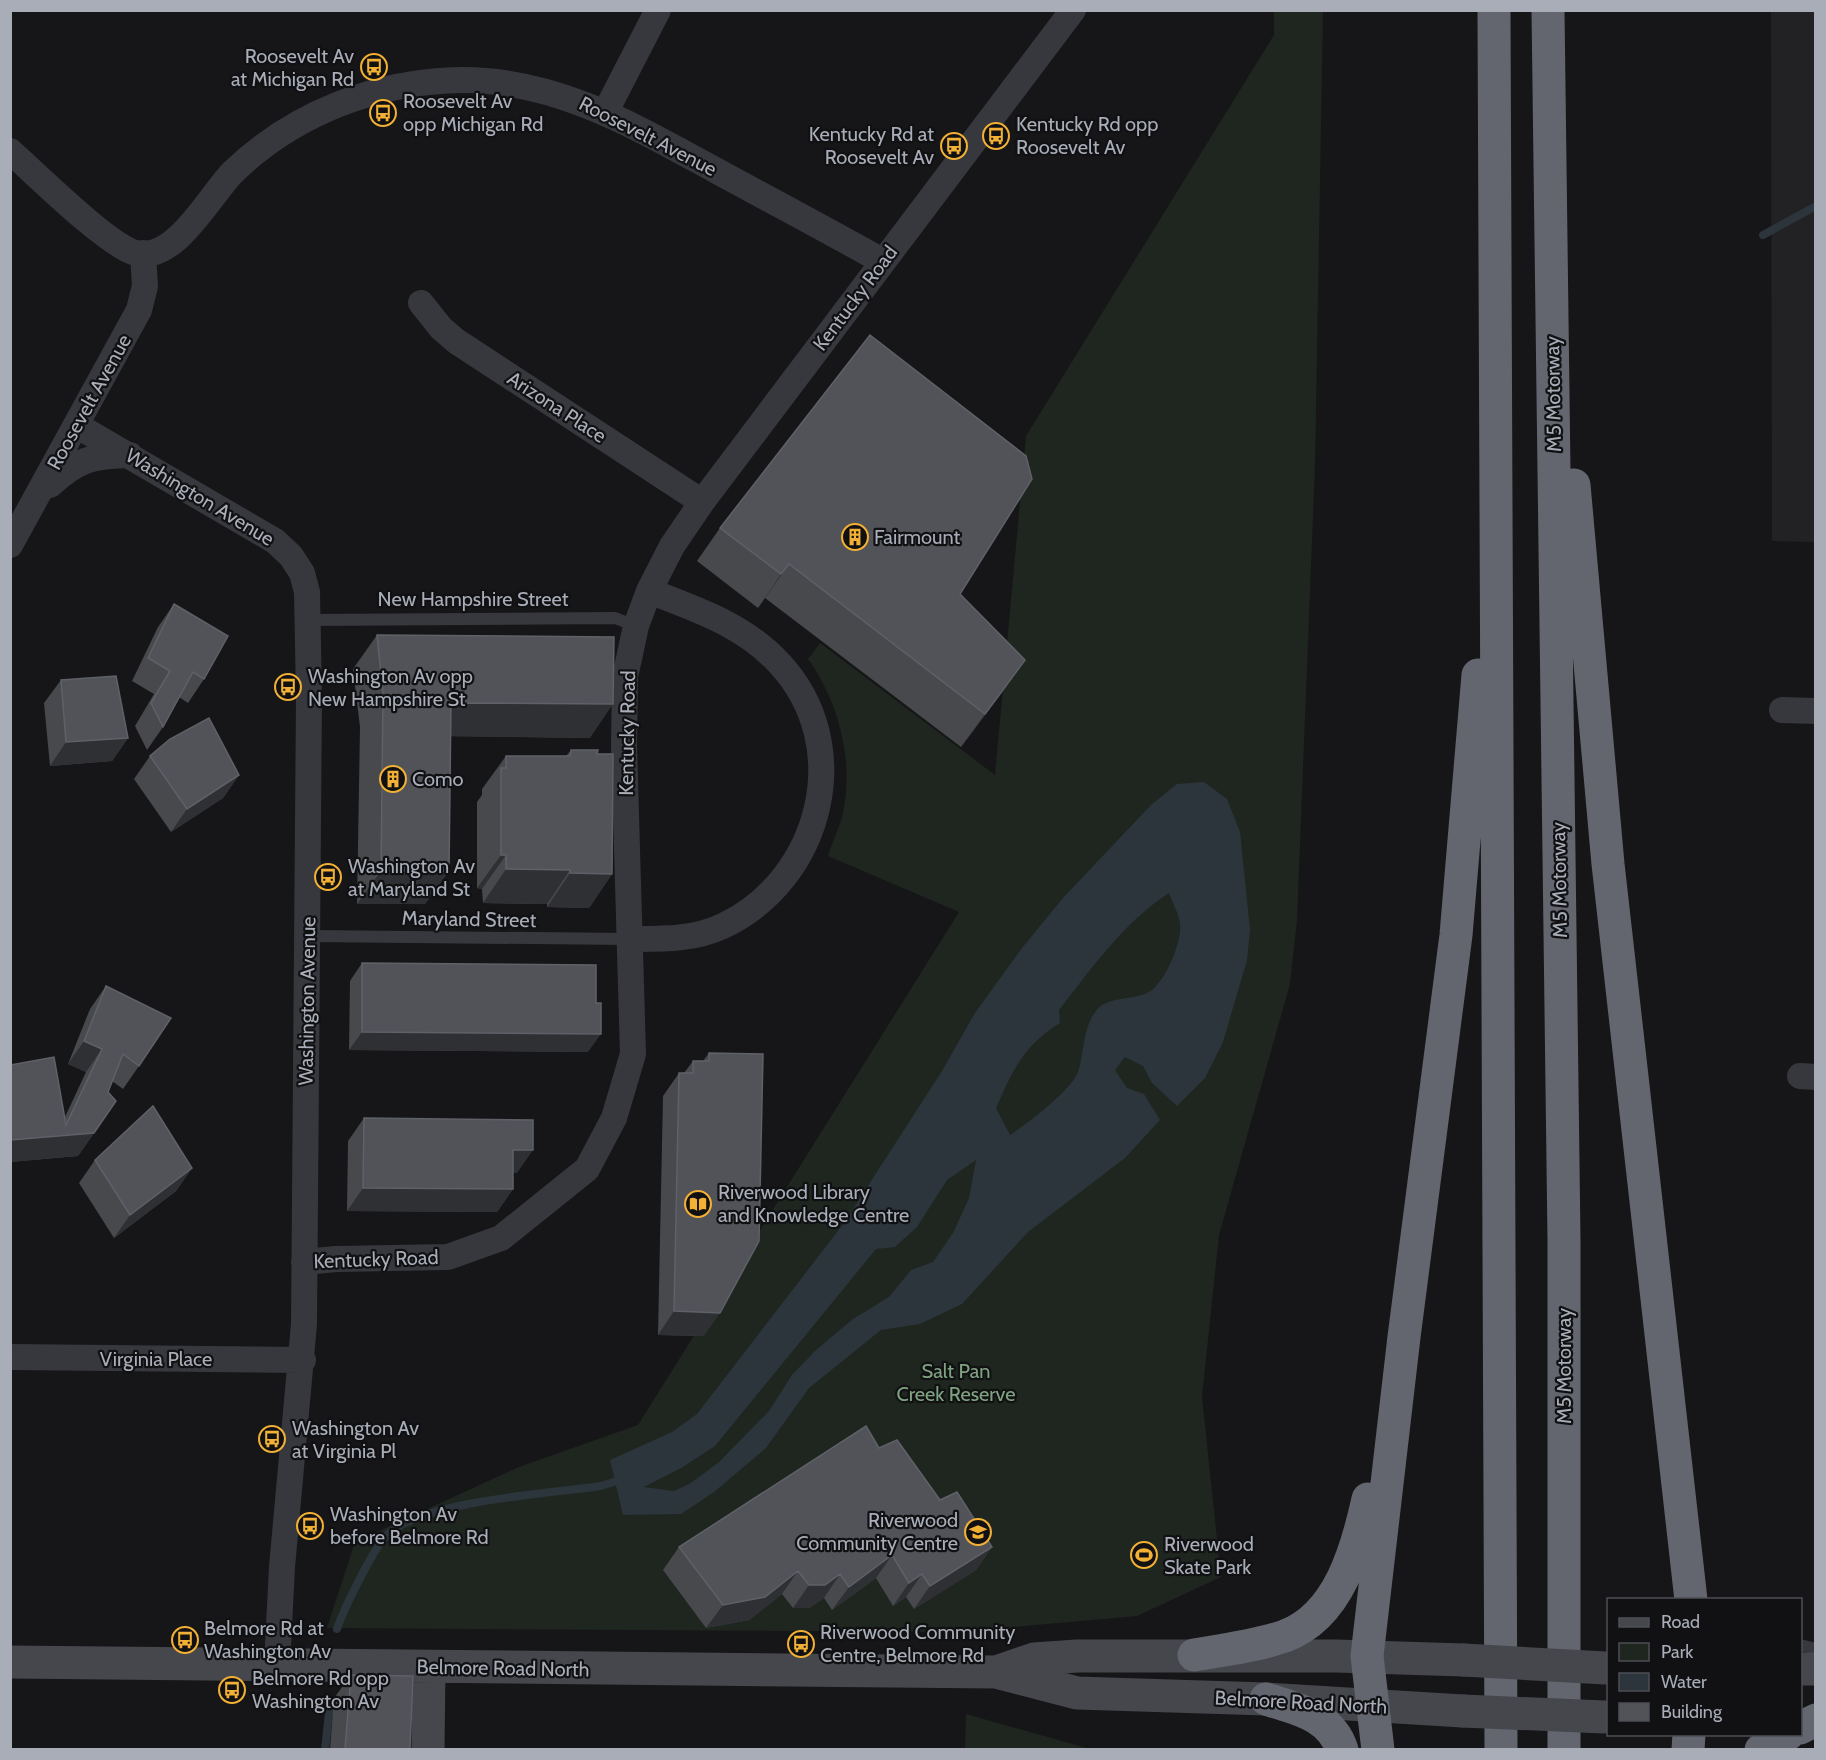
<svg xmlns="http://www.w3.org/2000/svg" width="1826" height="1760" viewBox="0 0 1826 1760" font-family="Cabin,sans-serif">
<rect width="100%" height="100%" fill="#161618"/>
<path fill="#222225" d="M1771,11H1815V542L1772,541Z"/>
<path fill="#1e261f" d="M1274,11H1323L1315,465L1297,920L1290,984L1219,1235L1202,1397L1221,1577L1137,1616L958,1632L327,1628L355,1542L519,1467L638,1425L959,912L828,856C832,843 838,830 842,817C855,763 839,702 808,659L820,643L995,775L1026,436L1274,35Z
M966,1714L1090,1749H965Z"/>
<path fill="#2c353c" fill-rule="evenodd" d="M1204,782L1227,799L1240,832L1250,930L1247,960L1223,1042L1205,1078L1177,1106L1152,1083L1143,1066L1125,1057L1115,1070L1127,1088L1144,1094L1160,1120L1125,1158L1028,1232L962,1304L920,1324L881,1330L809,1388L766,1448L714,1492L681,1514L623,1515L610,1460L672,1432L697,1414L844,1223L942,1071L975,1013L1022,948L1063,898L1151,805L1177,784ZM1169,893C1172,902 1179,914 1180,923C1183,940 1165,983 1149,992C1133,1001 1107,995 1095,1012C1083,1029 1084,1051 1079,1069C1074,1089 1028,1123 1010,1135L996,1108C1013,1070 1023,1046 1060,1023L1059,1010C1091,969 1125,921 1169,893ZM976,1160L969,1198L953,1233L933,1262L911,1270L889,1297L853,1319L815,1351L792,1375L769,1411L719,1462L691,1483L674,1491L644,1487L683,1467L715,1446L876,1249L895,1247L917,1227L947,1180Z"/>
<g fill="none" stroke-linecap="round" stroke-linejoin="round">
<path stroke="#2c353c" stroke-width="8" d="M1763,235L1816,206
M337,1629C343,1611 375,1544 389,1533C431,1500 546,1494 601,1486L623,1479
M325,1750L330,1703"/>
<path stroke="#37383d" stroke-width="12" d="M308,620L615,618L636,626
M308,936L630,939
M1800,1645L1816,1649"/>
<path stroke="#37383d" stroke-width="26" d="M606,111L658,10
M10,151C36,174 108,246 136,253C175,263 210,195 233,172C294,113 377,81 463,80C558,80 636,127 717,171C772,201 827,230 882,261
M421,303L441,328L456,341L702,502
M76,425L275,541L291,556L302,573L307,592L309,697L304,1324L282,1567L277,1665
M50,485C78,459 92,456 130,455
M10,545L139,310L145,286L143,253
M1782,710L1816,711
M630,939C662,939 693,940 723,926C822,879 856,745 779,663C744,625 696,609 649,591
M1800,1076L1816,1077
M304,1262L336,1259L448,1257L501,1238L587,1169L614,1118L633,1054L624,746L625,677L636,626L649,591L672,546L702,502L1073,10
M10,1357L303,1360"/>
<path stroke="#45474d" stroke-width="33" d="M10,1662L996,1672L1077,1693L1266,1699L1463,1711
M1800,1669H1816
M996,1672L1034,1659L1077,1656H1336L1464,1660
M428,1750L429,1667"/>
<path stroke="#63666e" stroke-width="33" d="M1494,10L1501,1750
M1548,10L1564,1240V1750
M1574,485L1608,864L1691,1600
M1194,1655C1224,1650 1256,1646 1285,1636C1339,1616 1357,1549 1368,1499
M1266,1699C1297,1709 1331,1715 1342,1750
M1800,1728L1816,1720
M1378,1750L1367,1656L1404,1337L1456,935L1478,675
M1688,1750L1689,1734
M1761,1750L1788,1734"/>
<path stroke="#45474d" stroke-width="33" d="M1464,1660L1605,1668
M1463,1711L1604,1717"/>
</g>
<path fill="#47494d" d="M720,528L960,594L1025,660L1001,694L961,747L765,598L758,608L697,561Z
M174,604L204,679L188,703L179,697L163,727L147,750L135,726L154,694L132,681L158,627Z
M377,635L590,738L450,736L449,871L425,904H357L360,727L353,669Z
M61,680L128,738L112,761L50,766L44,703Z
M571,750L597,754L612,874L589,908L547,907V904L483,903L482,889L477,888V802L482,795V789L506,756H566Z
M150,756L239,775L223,798L171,832L134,779Z
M362,963L588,1052L349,1050L350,981Z
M106,986L139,1066L123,1089L112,1081L94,1133L78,1156L10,1162V1065L65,1117L86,1072L68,1064L90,1009Z
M709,1053L704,1336L658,1335L663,1096L679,1073H684L693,1061H703Z
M364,1118L517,1173H513V1189L497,1212L347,1211L348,1141Z
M95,1160L192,1168L176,1191L114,1238L79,1183Z
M879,1448L940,1500L992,1547L976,1570L914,1609L906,1597L893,1606L876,1578L832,1610L824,1598L809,1608H793L782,1594L749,1620L706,1628L663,1570L679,1547Z
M351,1675L410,1749H330L334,1698Z"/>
<path fill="#2f3033" d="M789,564L765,598L758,608L781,574Z
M1025,660L1001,694L961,747L985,714Z
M451,703L613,704L590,738L427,736Z
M128,738L112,761L50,766L66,742Z
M239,775L223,798L171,832L187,809Z
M501,855H506L482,889L477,888Z
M506,869L570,870L547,904L483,903Z
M381,871H449L425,904H357Z
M570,873L612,874L589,908L547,907Z
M362,1032L601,1034L588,1052L349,1050Z
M84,1041L102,1049L86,1072L68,1064Z
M94,1133L78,1156L10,1162L11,1140Z
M513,1150H533L517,1173H497Z
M192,1168L176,1191L114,1238L130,1215Z
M363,1188L513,1189L497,1212L347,1211Z
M674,1311L720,1313L704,1336L658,1335Z
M992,1547L976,1570L914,1609L930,1586Z
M892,1555L876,1578L832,1610L849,1587Z
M798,1571L782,1594L749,1620L706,1628L723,1605Z
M840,1574L824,1598L809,1608H793L809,1585Z
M922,1574L906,1597L893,1606L909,1583Z"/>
<path fill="#525359" stroke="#5f6168" stroke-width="1.5" d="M870,335L1026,456L1032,479L960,594L1025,660L985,714L789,564L781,574L720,528Z
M174,604L228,636L204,679L193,672L163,727L151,703L170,671L148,658Z
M377,635L614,637L613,704L451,703L449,871H381L383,693Z
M116,676L128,738L66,742L61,680Z
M209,718L239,775L187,809L150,756L170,739Z
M571,750H598L597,754H613L612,874L570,873V870L506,869V855H501V768H506V756H570Z
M362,963L596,965V1003H601V1034L362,1032Z
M106,986L171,1018L139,1066L123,1054L108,1092L116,1101L94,1133L11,1140L10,1065L54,1057L66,1125L102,1049L84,1041Z
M709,1053L763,1054L759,1241L720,1313L674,1311L679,1073H693V1061H709Z
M153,1106L192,1168L130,1215L95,1160Z
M364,1118L533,1120V1150H513V1189L363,1188Z
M866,1426L879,1448L897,1440L940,1500L957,1492L992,1547L930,1586L922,1574L909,1583L892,1555L849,1587L840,1574L825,1585H809L798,1571L765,1597L723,1605L679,1547Z
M351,1675L413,1676L410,1749H345Z"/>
<defs>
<symbol id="bus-ring" viewBox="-11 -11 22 22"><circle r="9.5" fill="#111113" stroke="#f2b134" stroke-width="1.5"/><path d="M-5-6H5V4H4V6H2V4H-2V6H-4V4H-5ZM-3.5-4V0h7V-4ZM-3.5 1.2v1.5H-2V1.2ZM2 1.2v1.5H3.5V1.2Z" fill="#f2b134"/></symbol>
<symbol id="building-ring" viewBox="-11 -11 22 22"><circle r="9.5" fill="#111113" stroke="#f2b134" stroke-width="1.5"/><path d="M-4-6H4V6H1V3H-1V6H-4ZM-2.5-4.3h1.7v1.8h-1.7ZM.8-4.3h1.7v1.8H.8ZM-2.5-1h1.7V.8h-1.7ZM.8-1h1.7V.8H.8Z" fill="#f2b134"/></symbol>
<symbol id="library-ring" viewBox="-11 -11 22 22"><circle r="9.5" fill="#111113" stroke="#f2b134" stroke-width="1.5"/><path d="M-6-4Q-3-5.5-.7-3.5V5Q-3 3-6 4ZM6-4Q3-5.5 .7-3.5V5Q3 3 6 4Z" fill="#f2b134"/></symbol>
<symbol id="school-ring" viewBox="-11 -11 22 22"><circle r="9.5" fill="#111113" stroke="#f2b134" stroke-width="1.5"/><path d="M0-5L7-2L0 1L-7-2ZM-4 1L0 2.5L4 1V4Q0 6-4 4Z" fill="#f2b134"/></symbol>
<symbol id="stadium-ring" viewBox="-11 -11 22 22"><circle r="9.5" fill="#111113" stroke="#f2b134" stroke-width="1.5"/><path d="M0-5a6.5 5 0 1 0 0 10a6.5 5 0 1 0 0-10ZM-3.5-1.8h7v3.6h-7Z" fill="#f2b134"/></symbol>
</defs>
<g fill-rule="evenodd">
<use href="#bus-ring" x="359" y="52" width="30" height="30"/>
<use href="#bus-ring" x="368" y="98" width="30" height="30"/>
<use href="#bus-ring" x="981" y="121" width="30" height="30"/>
<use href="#bus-ring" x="939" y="131" width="30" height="30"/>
<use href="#building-ring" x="840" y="522" width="30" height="30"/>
<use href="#bus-ring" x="273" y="672" width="30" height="30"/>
<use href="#building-ring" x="378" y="764" width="30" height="30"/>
<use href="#bus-ring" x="313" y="862" width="30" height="30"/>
<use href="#library-ring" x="683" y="1189" width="30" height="30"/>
<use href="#bus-ring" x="257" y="1424" width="30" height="30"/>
<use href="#bus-ring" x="295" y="1511" width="30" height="30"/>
<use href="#school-ring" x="963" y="1517" width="30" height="30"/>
<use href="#stadium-ring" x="1129" y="1540" width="30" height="30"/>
<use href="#bus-ring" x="170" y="1625" width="30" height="30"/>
<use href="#bus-ring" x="786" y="1629" width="30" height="30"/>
<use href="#bus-ring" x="217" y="1675" width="30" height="30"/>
</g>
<g text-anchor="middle" stroke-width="4.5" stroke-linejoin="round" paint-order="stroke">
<g font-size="20" fill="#a8adb8" stroke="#111113" text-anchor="start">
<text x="354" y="63" text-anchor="end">Roosevelt Av<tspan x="354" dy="23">at Michigan Rd</tspan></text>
<text x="403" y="108">Roosevelt Av<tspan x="403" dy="23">opp Michigan Rd</tspan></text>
<text x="1016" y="131">Kentucky Rd opp<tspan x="1016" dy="23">Roosevelt Av</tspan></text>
<text x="934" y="141" text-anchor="end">Kentucky Rd at<tspan x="934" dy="23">Roosevelt Av</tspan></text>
<text x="874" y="544">Fairmount</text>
<text x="308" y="683">Washington Av opp<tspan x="308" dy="23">New Hampshire St</tspan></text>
<text x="412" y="786">Como</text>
<text x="348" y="873">Washington Av<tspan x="348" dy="23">at Maryland St</tspan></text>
<text x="718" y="1199">Riverwood Library<tspan x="718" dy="23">and Knowledge Centre</tspan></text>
<text x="292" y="1435">Washington Av<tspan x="292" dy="23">at Virginia Pl</tspan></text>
<text x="330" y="1521">Washington Av<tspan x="330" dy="23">before Belmore Rd</tspan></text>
<text x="958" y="1527" text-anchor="end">Riverwood<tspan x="958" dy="23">Community Centre</tspan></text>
<text x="1164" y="1551">Riverwood<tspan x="1164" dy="23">Skate Park</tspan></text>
<text x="204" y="1635">Belmore Rd at<tspan x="204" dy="23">Washington Av</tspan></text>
<text x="820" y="1639">Riverwood Community<tspan x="820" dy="23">Centre, Belmore Rd</tspan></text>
<text x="252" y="1685">Belmore Rd opp<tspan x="252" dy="23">Washington Av</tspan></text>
</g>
<g font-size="20" fill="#a8adb8" stroke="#111113">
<text transform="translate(648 136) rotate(27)" y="7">Roosevelt Avenue</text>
<text transform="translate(855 298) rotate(-53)" y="7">Kentucky Road</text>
<text transform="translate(1553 394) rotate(-91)" y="7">M5 Motorway</text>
<text transform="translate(89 402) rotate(-61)" y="7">Roosevelt Avenue</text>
<text transform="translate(557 407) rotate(33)" y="7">Arizona Place</text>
<text transform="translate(200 497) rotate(31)" y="7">Washington Avenue</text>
<text x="473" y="606">New Hampshire Street</text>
<text transform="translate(627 733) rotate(-89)" y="7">Kentucky Road</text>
<text transform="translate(1559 880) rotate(-91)" y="7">M5 Motorway</text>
<text transform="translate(469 919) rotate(1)" y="7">Maryland Street</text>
<text transform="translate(307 1001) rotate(-89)" y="7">Washington Avenue</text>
<text transform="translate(376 1259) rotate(-2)" y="7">Kentucky Road</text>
<text x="156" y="1366">Virginia Place</text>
<text transform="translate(1564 1366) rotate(-90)" y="7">M5 Motorway</text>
<text transform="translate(503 1668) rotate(1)" y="7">Belmore Road North</text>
<text transform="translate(1301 1702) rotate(3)" y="7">Belmore Road North</text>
</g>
<g font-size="20" fill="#7fa381" stroke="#111113">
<text x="956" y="1378">Salt Pan<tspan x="956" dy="23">Creek Reserve</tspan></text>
</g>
</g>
<rect width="1826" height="1760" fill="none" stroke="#a8adb8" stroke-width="24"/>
<rect x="1607" y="1598" width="195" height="138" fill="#111113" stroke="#4d4f55" stroke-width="1.5"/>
<rect x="1619" y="1618" width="30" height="9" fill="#45474d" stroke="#4d4f55" stroke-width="1.5"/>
<text x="1661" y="1628" font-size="18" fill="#a8adb8">Road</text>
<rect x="1619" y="1643" width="30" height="18" fill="#1e261f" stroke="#4d4f55" stroke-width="1.5"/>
<text x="1661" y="1658" font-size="18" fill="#a8adb8">Park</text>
<rect x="1619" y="1673" width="30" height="18" fill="#2c353c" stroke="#4d4f55" stroke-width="1.5"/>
<text x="1661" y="1688" font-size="18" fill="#a8adb8">Water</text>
<rect x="1619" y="1703" width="30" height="18" fill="#525359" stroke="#4d4f55" stroke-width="1.5"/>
<text x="1661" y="1718" font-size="18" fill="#a8adb8">Building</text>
</svg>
